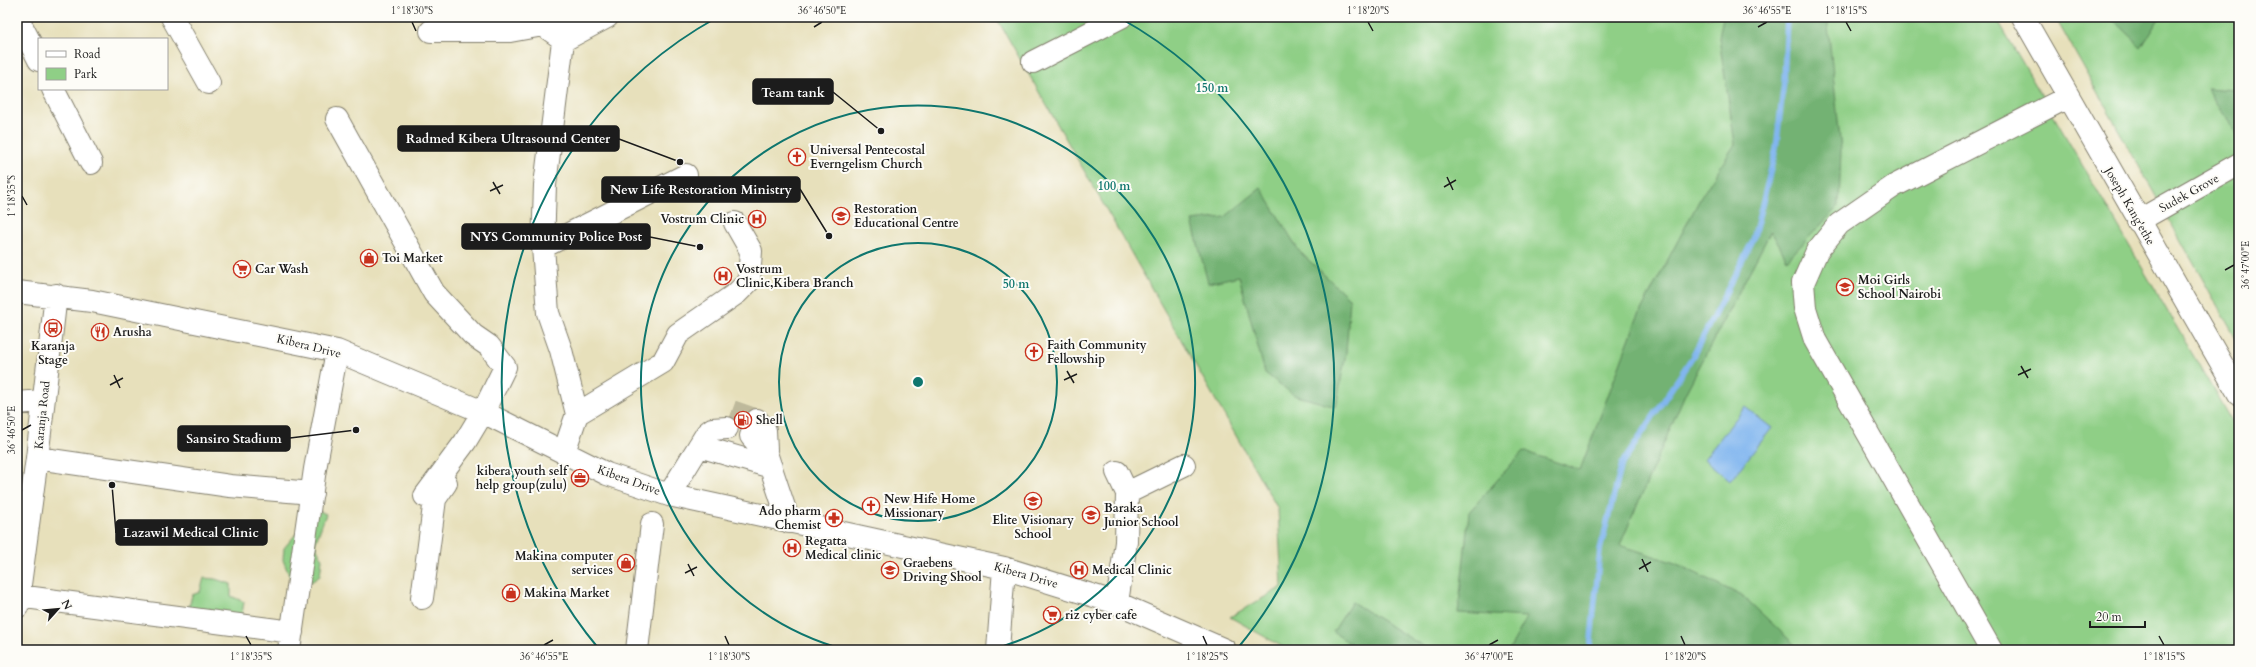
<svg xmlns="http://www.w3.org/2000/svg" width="2256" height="667" viewBox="0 0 2256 667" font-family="Cardo,serif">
<rect width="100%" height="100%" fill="#fdfcf7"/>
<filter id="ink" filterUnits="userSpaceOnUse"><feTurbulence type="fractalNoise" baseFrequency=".025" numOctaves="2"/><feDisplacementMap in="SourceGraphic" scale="8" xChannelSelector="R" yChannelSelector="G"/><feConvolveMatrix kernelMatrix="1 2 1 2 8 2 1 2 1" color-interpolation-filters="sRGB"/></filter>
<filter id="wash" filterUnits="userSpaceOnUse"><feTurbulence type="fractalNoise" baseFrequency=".012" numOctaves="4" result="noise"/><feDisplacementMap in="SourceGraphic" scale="16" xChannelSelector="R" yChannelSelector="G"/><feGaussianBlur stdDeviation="0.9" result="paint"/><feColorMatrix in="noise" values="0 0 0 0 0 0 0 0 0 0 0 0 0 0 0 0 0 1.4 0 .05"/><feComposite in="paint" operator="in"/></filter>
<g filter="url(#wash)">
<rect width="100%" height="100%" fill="#e7e0bb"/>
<path fill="#8fcf86" stroke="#567651" d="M996,17H1996L2239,434V650H1288L1230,617L1282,587L1278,509Z
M2055,17H2239V344Z
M317,510L326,514L315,544L322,559L320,576L311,582L291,580L283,560L284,548Z
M204,578L215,579L231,584V596L244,602L242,614L249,617L187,616L192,595L200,592Z"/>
<path fill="#73b273" stroke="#486748" d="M1723,17H1827L1841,149L1839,206L1787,260L1771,231L1685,394L1620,545L1675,563L1744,597L1796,646L1797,650H1509L1527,617L1458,613L1469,512L1523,451L1580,470L1638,316L1701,197L1735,144L1719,38Z
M2110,17H2160L2141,47Z
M2239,87V137L2206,88L2236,90Z
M1261,188L1299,251L1350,299L1346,353L1336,407L1294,395L1265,373L1239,276L1208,283L1192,221L1225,217Z
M1352,602L1429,650H1359L1333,632Z"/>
<path fill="#81b6ef" stroke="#4e6986" d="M1745,407L1772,428L1730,481L1704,459Z"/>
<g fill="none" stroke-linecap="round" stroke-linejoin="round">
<path stroke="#81b6ef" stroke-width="5.5" d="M1590,650L1600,550L1622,464L1693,356L1753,240L1776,149L1784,81L1787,17"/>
</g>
</g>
<g filter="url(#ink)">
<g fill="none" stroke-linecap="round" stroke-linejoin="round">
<path stroke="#beb99b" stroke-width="22" stroke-dasharray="22 11" stroke-linecap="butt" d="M732,411L757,420"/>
<defs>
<path id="minor" d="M17,17L39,60
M172,17L209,83
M2023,17L2239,394
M431,31H510L543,25L564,40L607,17
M1033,62L1121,17
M53,89L91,163
M337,119L434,293L473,335L489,346L505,367L483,412L465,442L425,496
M2138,221L2239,164
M543,247L686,175
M17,292L92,301L337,351L483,412L607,474L669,495L1004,568L1117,603L1225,650
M17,403L42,401
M577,414L663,362L678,334L737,293L749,281L751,251L735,223
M757,420L765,430L766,450
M751,436L766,453L789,522
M699,446L771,467
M564,452L577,414L561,350L548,313L543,247L545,185L566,17
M37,458L230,486L312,493
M1117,472L1127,493
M669,495L707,433L712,429L727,428
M18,596L292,632
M422,598L435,499L446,483
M1117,603L1126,542L1127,493L1184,465
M17,607L37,458L56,295
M289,650L315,469L337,351
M637,650L652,524
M998,650L1004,568
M1991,650L1815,340L1805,308L1803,283L1817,251L1839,224L1894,186L2068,97"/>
</defs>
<use href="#minor" stroke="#827e6c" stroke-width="24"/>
<use href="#minor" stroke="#fff" stroke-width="22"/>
</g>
</g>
<path fill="none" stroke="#1c1c1c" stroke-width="1.5" d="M412,22L416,31M1368,22L1373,31M1846,22L1851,31M814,27L822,22M1758,27L1767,22M1447,177L1453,190M493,182L500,194M1444,187L1456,180M490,191L503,185M22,196L27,205M2225,270L2234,265M2021,366L2028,378M1067,371L1074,383M114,375L120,388M2018,375L2031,369M1064,380L1077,374M110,385L123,378M22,430L31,425M1642,559L1648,572M688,564L694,576M1639,569L1651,562M685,573L697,567M246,636L251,645M725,636L729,645M1203,636L1207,645M1681,636L1685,645M2159,636L2164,645M544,645L553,640M1489,645L1498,640"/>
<g fill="none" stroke="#0f766e" stroke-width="2">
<circle cx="918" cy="382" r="139"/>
<path d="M846 650A277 277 0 1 1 990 650"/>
<path d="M599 649A416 416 0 0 1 716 18M1120 18A416 416 0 0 1 1237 649"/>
</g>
<defs>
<symbol id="church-ring" viewBox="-11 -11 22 22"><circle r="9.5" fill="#fdfcf7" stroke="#c8321e" stroke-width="1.5"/><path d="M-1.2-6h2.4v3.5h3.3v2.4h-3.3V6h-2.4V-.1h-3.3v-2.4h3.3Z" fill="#c8321e"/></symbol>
<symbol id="school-ring" viewBox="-11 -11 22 22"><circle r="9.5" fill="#fdfcf7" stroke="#c8321e" stroke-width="1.5"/><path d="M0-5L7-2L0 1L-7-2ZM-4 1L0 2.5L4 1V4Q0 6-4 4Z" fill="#c8321e"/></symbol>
<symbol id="hospital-ring" viewBox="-11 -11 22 22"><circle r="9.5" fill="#fdfcf7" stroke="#c8321e" stroke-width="1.5"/><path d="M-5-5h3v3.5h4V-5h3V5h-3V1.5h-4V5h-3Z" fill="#c8321e"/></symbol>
<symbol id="shop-ring" viewBox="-11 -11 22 22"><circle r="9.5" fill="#fdfcf7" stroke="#c8321e" stroke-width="1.5"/><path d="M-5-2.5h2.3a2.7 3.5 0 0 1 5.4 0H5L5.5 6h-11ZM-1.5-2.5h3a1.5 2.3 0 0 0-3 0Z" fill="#c8321e"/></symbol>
<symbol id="supermarket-ring" viewBox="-11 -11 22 22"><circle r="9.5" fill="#fdfcf7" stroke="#c8321e" stroke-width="1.5"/><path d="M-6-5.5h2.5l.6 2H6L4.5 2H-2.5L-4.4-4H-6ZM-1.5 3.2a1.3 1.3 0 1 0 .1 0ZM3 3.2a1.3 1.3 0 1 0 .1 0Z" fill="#c8321e"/></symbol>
<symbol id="bus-ring" viewBox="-11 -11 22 22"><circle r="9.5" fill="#fdfcf7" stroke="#c8321e" stroke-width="1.5"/><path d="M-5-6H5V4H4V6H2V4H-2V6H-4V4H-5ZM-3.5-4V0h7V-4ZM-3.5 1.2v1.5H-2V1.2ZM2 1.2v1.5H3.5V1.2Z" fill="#c8321e"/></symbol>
<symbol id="restaurant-ring" viewBox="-11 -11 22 22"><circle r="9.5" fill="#fdfcf7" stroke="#c8321e" stroke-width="1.5"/><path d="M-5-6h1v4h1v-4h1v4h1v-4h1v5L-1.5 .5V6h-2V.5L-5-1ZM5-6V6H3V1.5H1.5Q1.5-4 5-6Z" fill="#c8321e"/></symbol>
<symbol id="fuel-ring" viewBox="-11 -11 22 22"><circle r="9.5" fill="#fdfcf7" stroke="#c8321e" stroke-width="1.5"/><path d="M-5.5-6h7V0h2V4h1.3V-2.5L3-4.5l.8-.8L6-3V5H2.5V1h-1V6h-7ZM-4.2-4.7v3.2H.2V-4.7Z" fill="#c8321e"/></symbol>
<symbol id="office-ring" viewBox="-11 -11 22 22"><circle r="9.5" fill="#fdfcf7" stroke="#c8321e" stroke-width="1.5"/><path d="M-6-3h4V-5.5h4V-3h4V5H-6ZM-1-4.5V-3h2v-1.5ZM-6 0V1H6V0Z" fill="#c8321e"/></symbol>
<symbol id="pharmacy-ring" viewBox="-11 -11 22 22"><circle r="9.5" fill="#fdfcf7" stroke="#c8321e" stroke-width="1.5"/><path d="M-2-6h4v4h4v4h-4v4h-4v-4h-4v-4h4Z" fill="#c8321e"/></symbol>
</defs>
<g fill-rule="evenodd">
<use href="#church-ring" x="787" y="147" width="20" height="20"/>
<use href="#school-ring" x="831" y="206" width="20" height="20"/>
<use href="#hospital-ring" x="747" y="209" width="20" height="20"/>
<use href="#shop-ring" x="359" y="248" width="20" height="20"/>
<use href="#supermarket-ring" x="232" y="259" width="20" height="20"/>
<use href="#hospital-ring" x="713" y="266" width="20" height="20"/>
<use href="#school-ring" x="1835" y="277" width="20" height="20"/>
<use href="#bus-ring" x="43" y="318" width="20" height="20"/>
<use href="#restaurant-ring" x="90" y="322" width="20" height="20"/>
<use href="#church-ring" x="1024" y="342" width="20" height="20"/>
<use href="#fuel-ring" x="733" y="410" width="20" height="20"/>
<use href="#office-ring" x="570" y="468" width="20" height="20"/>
<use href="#school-ring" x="1023" y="491" width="20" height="20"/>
<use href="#church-ring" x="861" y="496" width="20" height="20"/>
<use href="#school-ring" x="1081" y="505" width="20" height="20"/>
<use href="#pharmacy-ring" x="824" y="508" width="20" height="20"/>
<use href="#hospital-ring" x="782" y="538" width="20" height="20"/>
<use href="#shop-ring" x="616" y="553" width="20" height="20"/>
<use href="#school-ring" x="880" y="560" width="20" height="20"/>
<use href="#hospital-ring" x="1069" y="560" width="20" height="20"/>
<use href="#shop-ring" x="501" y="583" width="20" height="20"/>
<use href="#supermarket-ring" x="1042" y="605" width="20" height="20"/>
</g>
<g text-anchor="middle" stroke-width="4" stroke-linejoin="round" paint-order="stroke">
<g font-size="12" font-weight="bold" fill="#1c1c1c" stroke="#fdfcf7" text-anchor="start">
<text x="810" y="154">Universal Pentecostal<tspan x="810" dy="14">Everngelism Church</tspan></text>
<text x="854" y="213">Restoration<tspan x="854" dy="14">Educational Centre</tspan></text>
<text x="744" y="223" text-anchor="end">Vostrum Clinic</text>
<text x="382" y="262">Toi Market</text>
<text x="255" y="273">Car Wash</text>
<text x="736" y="273">Vostrum<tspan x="736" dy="14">Clinic,Kibera Branch</tspan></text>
<text x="1858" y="284">Moi Girls<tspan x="1858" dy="14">School Nairobi</tspan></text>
<text x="113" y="336">Arusha</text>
<text x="1047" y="349">Faith Community<tspan x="1047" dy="14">Fellowship</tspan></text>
<text x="53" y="350" text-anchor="middle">Karanja<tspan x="53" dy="14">Stage</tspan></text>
<text x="756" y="424">Shell</text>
<text x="567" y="475" text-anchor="end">kibera youth self<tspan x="567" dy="14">help group(zulu)</tspan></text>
<text x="884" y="503">New Hife Home<tspan x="884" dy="14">Missionary</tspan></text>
<text x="1104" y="512">Baraka<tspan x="1104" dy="14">Junior School</tspan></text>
<text x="821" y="515" text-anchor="end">Ado pharm<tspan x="821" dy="14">Chemist</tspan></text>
<text x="1033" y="524" text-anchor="middle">Elite Visionary<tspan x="1033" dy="14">School</tspan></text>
<text x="805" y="545">Regatta<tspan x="805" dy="14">Medical clinic</tspan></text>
<text x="613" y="560" text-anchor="end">Makina computer<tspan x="613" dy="14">services</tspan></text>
<text x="903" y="567">Graebens<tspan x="903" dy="14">Driving Shool</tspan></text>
<text x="1092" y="574">Medical Clinic</text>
<text x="524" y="597">Makina Market</text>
<text x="1065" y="619">riz cyber cafe</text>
</g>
<g font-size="12" fill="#1c1c1c" stroke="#fdfcf7">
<text transform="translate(2189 193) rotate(-29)" y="4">Sudek Grove</text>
<text transform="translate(2130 206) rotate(60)" y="4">Joseph Kang'ethe</text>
<text transform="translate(309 346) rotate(14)" y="4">Kibera Drive</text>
<text transform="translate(42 415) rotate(-84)" y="4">Karanja Road</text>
<text transform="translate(629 480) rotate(20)" y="4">Kibera Drive</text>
<text transform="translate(1026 575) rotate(16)" y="4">Kibera Drive</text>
</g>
</g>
<circle cx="918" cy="382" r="6" fill="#0f766e" stroke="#fdfcf7" stroke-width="2"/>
<g font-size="12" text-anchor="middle" font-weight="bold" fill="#0f766e" stroke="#fdfcf7" stroke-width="4" stroke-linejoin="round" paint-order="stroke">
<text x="1212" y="92">150 m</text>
<text x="1114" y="190">100 m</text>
<text x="1016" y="288">50 m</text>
</g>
<path fill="none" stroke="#1c1c1c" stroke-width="1.5" d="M881 131L833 92M680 162L619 139M829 236L800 189M700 247L650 237M356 430L290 438M112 485L116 533"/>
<g fill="#1c1c1c" stroke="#fdfcf7" stroke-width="1.5">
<circle cx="881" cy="131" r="4"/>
<circle cx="680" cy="162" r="4"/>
<circle cx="829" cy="236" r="4"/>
<circle cx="700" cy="247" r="4"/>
<circle cx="356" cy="430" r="4"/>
<circle cx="112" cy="485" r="4"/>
</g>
<g fill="#1c1c1c" stroke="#1c1c1c" stroke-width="1.5">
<rect x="753" y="79" width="80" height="25" rx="4"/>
<rect x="398" y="126" width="221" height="25" rx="4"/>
<rect x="602" y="177" width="198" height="25" rx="4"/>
<rect x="462" y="224" width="188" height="25" rx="4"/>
<rect x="178" y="426" width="112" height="25" rx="4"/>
<rect x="116" y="520" width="151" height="25" rx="4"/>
</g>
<g font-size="13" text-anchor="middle" font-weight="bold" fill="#fff">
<text x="793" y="97">Team tank</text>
<text x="508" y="143">Radmed Kibera Ultrasound Center</text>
<text x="701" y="194">New Life Restoration Ministry</text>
<text x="556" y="241">NYS Community Police Post</text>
<text x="234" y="443">Sansiro Stadium</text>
<text x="191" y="537">Lazawil Medical Clinic</text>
</g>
<rect width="2256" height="667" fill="none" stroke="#fdfcf7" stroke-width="44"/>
<rect x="38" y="38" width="130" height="52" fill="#fdfcf7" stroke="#a3a29f"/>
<rect x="46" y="51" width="20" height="6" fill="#ffffff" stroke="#a3a29f"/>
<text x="74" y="58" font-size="12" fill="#1c1c1c">Road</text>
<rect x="46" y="68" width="20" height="12" fill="#8fcf86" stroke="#a3a29f"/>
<text x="74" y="78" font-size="12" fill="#1c1c1c">Park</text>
<g transform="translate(58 609) rotate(63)" stroke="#fdfcf7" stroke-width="3" paint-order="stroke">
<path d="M0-3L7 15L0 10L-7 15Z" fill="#1c1c1c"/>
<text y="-6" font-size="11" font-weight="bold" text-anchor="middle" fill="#1c1c1c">N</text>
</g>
<path d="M2090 621v6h55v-6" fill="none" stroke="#1c1c1c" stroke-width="2"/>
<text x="2096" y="621" font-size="12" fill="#1c1c1c" stroke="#fdfcf7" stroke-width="3" paint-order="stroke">20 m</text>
<rect x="22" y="22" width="2212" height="623" fill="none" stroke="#1c1c1c" stroke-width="1.5"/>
<g font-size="10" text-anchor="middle" fill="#1c1c1c">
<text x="412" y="14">1°18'30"S</text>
<text x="822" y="14">36°46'50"E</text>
<text x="1368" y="14">1°18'20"S</text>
<text x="1767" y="14">36°46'55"E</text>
<text x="1846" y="14">1°18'15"S</text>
<text transform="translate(11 196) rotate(-90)" y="4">1°18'35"S</text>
<text transform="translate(2245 265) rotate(-90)" y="4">36°47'00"E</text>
<text transform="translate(11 430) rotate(-90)" y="4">36°46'50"E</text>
<text x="251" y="660">1°18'35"S</text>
<text x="544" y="660">36°46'55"E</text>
<text x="729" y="660">1°18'30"S</text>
<text x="1207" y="660">1°18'25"S</text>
<text x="1489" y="660">36°47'00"E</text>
<text x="1685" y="660">1°18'20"S</text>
<text x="2164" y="660">1°18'15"S</text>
</g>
</svg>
